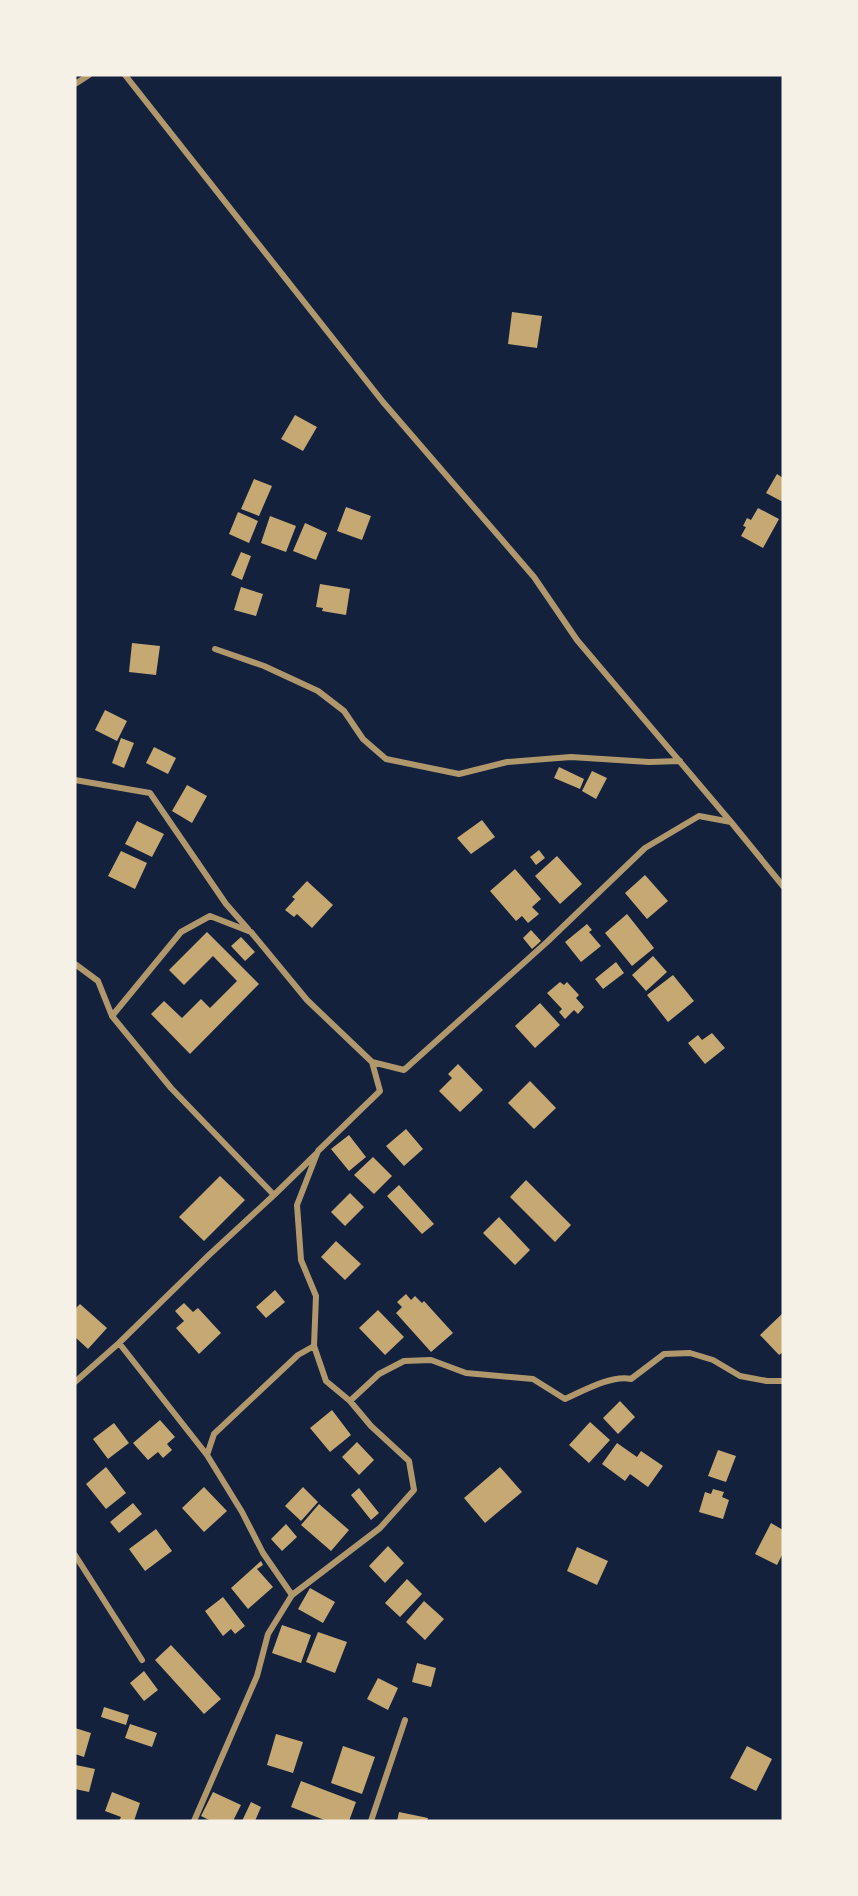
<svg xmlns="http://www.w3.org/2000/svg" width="858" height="1896" viewBox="0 0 858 1896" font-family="'Space Grotesk',sans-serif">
<rect width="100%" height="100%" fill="#14213d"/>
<path fill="#c6a872" d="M512,312L542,316L537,348L508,344Z
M295,415L317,427L303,451L281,439Z
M777,474L783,478V502L766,493Z
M254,479L272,486L259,516L241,509Z
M346,507L371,516L362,540L337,531Z
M758,508L779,519L763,548L741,536L746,527L743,526L747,518L751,520Z
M238,512L258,521L249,543L229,534Z
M270,516L296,526L286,552L261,543Z
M305,523L327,533L316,560L293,551Z
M241,552L251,556L242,580L231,575Z
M320,584L350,589L346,615L322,611L323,608L316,607Z
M241,587L263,594L256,616L234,610Z
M132,643L160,646L156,675L129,672Z
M105,710L127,721L117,741L95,730Z
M121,738L134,743L124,768L112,763Z
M154,747L176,758L168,774L146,763Z
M559,767L584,779L580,789L554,778Z
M592,771L607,778L596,799L582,791Z
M187,785L207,796L192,823L172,811Z
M482,820L495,837L471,854L457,838Z
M137,821L164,834L152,857L125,844Z
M539,850L545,858L536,865L530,857Z
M121,851L147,863L135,889L108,876Z
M557,856L582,884L560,904L535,876Z
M515,869L541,899L532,907L539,914L528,923L522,916L516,921L490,891Z
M645,875L668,901L647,919L625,893Z
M307,881L333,905L312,928L297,914L294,917L285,910L295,899L292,897Z
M627,914L654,948L632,966L605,933Z
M587,924L592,930L589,932L601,946L581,962L565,942Z
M531,930L541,941L532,949L523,938Z
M207,932L259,984L190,1054L151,1014L164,1001L182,1018L201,999L210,1008L237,981L213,956L184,985L169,970Z
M241,937L255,952L245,961L231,946Z
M653,956L667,972L646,991L632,975Z
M616,962L624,973L603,989L595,979Z
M673,975L694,1001L668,1022L647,995Z
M560,982L564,985L567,982L579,995L576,998L584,1007L578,1014L574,1010L565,1019L559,1012L562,1009L547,993Z
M540,1003L560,1025L535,1048L515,1026Z
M712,1033L725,1048L705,1064L688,1043L698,1035L702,1040Z
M458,1064L483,1090L460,1112L439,1091L452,1078L448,1074Z
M530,1081L556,1108L534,1129L508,1103Z
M406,1129L423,1149L404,1166L386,1146Z
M349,1135L366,1157L349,1171L331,1149Z
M373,1157L392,1176L374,1194L354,1175Z
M220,1176L245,1200L204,1241L179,1217Z
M526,1180L571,1225L555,1242L510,1197Z
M399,1185L434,1224L422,1234L387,1196Z
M350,1193L364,1207L345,1226L331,1212Z
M499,1217L530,1250L515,1265L483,1233Z
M336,1241L361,1264L345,1280L321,1257Z
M275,1290L285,1302L266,1318L256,1307Z
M406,1294L411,1300L415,1296L422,1303L424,1301L453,1333L431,1352L396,1313L402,1307L397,1302Z
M184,1303L193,1312L198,1308L221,1333L199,1354L176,1328L184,1321L175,1311Z
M80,1304L107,1328L88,1349L75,1337V1309Z
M378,1310L404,1337L385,1355L359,1328Z
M783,1313V1352L779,1355L760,1335Z
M620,1401L635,1417L618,1434L603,1418Z
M332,1410L351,1435L330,1452L310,1428Z
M160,1420L175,1437L167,1444L172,1450L163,1458L158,1452L148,1460L133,1443Z
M590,1422L610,1440L589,1463L569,1445Z
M114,1423L129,1443L108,1459L93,1439Z
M357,1442L374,1460L359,1475L342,1457Z
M617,1443L637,1457L641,1451L663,1466L648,1487L630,1474L625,1481L602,1464Z
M718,1450L736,1456L726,1482L708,1476Z
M106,1467L126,1493L106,1509L86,1484Z
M500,1467L522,1492L485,1523L464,1498Z
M204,1487L227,1511L204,1532L182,1508Z
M303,1487L318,1502L301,1521L285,1506Z
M359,1488L379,1513L371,1520L351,1495Z
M713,1489L724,1492L722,1497L729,1500L723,1519L699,1512L705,1492L711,1494Z
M133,1503L142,1514L119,1533L110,1522Z
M319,1504L349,1530L331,1551L301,1525Z
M771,1523L783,1530V1553L777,1565L755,1554Z
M286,1524L297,1537L282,1551L271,1539Z
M156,1529L172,1551L145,1571L129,1549Z
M388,1546L404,1563L385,1583L369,1566Z
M577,1547L608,1561L597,1585L567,1571Z
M261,1561L263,1565L257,1569L273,1587L248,1609L231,1588Z
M407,1579L422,1594L400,1617L385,1603Z
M310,1588L335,1602L323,1623L298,1609Z
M223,1597L245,1626L235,1634L231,1629L223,1636L205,1611Z
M424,1601L444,1619L425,1640L406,1622Z
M282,1625L311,1635L301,1663L272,1653Z
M318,1632L347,1642L335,1673L306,1662Z
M171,1645L221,1699L204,1714L155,1660Z
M417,1663L436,1668L431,1687L412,1682Z
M144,1671L158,1690L144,1701L130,1683Z
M378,1678L398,1688L388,1710L367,1699Z
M104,1707L129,1715L126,1725L101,1717Z
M130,1724L157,1733L152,1747L125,1738Z
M75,1728L91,1733L84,1757L75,1754Z
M276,1734L303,1742L293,1773L267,1765Z
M343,1746L375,1757L362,1794L331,1783Z
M747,1746L772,1759L756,1791L730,1778Z
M76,1765L95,1769L89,1792L75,1789Z
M301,1781L356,1802L349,1821H327L291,1807Z
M112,1792L140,1803L134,1821H119L121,1817L105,1811Z
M213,1792L241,1805L233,1821H211L201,1816Z
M251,1802L261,1807L255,1821H242Z
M399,1812L428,1818L427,1821H397Z"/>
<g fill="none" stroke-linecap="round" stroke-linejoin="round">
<path stroke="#b1986c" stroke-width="6" d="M125,75L383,402L534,577L577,640L731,822
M75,84L89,75
M215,649L264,666L318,691L344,711L363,739L386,759L459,774L507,762L571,757L649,762L680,761
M75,780L150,793L226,904L248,929
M75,964L98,981L112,1016
M274,1195L316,1154
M75,1382L119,1343
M350,1401L379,1374L404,1361L431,1360L466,1373L533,1379L565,1399C581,1392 613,1374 631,1379L664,1354L690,1353L713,1360L740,1376L767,1381H783
M207,1455L214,1434L298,1355L314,1346L316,1296L301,1260L297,1205L318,1151L380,1091L372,1062L404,1070L547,942L645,848L699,816L731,822L783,886
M75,1555L142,1660
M292,1595L380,1528L414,1490L409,1461L371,1426L350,1401L326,1381L314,1346
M194,1821L257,1676L268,1634L292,1595L263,1553L242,1512L207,1455L119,1343L209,1255L274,1195L171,1088L112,1016L181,932L210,916L251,932L307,1000L372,1062
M371,1821L405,1720"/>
</g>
<rect width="858" height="1896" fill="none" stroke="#f6f1e7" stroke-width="153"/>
</svg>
